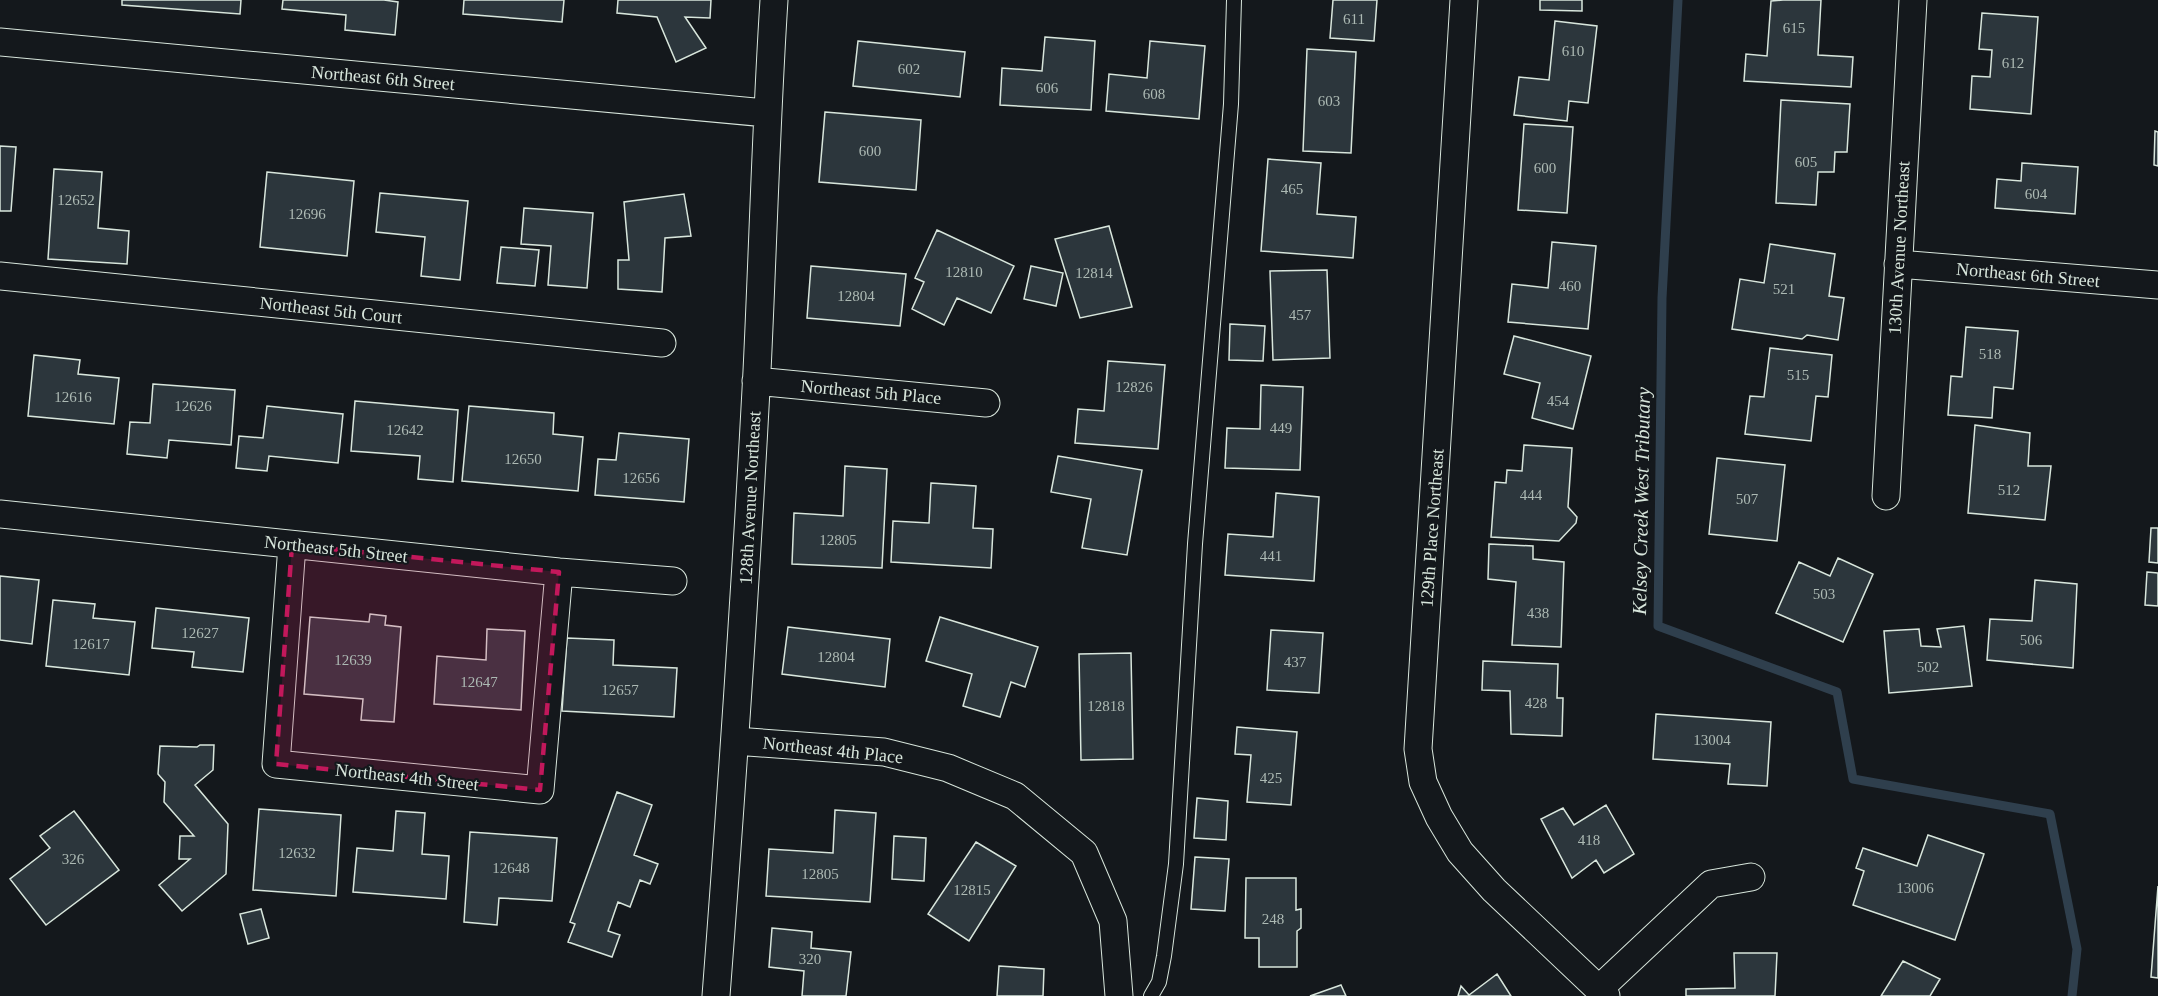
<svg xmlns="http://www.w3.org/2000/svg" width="2158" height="996" viewBox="0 0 2158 996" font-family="Georgia,serif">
<rect width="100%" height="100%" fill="#14181c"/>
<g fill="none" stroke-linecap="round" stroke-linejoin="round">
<path stroke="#2f3f4d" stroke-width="9" d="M1678,0L1662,298L1658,626L1837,692L1853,779L2050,814L2077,949L2072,996"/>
</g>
<path fill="#2c363c" stroke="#d8e6dc" stroke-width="1.5" d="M122,0H241L240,14L122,5Z
M283,0H384L398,2L395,35L345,30L346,15L282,9Z
M464,0H564L562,22L463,14Z
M618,0H711L710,18L685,17L706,48L676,62L657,17L617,13Z
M1333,0H1377L1374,41L1330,38Z
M1540,0H1582V11L1540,10Z
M1783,0H1821L1818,55L1853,57L1851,87L1744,81L1746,54L1767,56L1771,1Z
M1982,13L2038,17L2031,114L1970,109L1972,76L1990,77L1992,50L1979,49Z
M1555,21L1597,26L1588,103L1569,101L1567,121L1514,115L1519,77L1549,80Z
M1045,37L1095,41L1091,110L1000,105L1002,68L1042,71Z
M858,41L965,52L960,97L853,86Z
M1150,41L1205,46L1199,119L1106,111L1109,74L1147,78Z
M1307,49L1356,52L1351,153L1303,151Z
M1781,100L1850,104L1847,152H1835L1834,172H1818L1816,205L1776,203Z
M825,112L921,120L916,190L819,182Z
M1524,124L1573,127L1567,213L1518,210Z
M2155,131L2158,132V166L2154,165Z
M0,146L16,147L11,211H0Z
M1268,159L1321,163L1317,214L1356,217L1353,258L1261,251Z
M2022,163L2078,167L2075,214L1995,208L1997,179L2021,181Z
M54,169L102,172L98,228L129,231L127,264L48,259Z
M267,172L354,181L347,256L260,247Z
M380,193L468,201L460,280L421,276L425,237L376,232Z
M684,194L691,236L665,238L662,292L618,289V260H629L624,202Z
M524,208L593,213L587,288L548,285L551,246L521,244Z
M1109,226L1132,307L1080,318L1055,239Z
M937,230L1014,266L991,313L957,298L944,325L912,309L924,282L915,278Z
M1552,242L1596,246L1588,329L1508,322L1512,284L1548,288Z
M1770,244L1835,254L1829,296L1844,298L1838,340L1807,335L1802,339L1732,329L1740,279L1764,283Z
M501,247L539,250L535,286L497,283Z
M811,266L906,274L900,326L807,318Z
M1031,266L1063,273L1056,306L1024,299Z
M1327,270L1330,358L1273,360L1270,271Z
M1230,324L1265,326L1263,361L1229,360Z
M1966,327L2018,331L2013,389L1994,387L1992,418L1948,415L1951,376L1962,377Z
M1514,336L1591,356L1573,429L1532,418L1540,383L1504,374Z
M1770,348L1832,355L1828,397L1816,396L1811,441L1745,434L1750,396L1764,397Z
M34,355L80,360L78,374L119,378L114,424L28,416Z
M1108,361L1165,365L1158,449L1075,443L1078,409L1104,411Z
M153,384L235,390L231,445L169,440L167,458L127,454L130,422L150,423Z
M1261,385L1303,387L1300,470L1225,468L1227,428L1260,429Z
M355,401L458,410L453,482L418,479L420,456L351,451Z
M267,406L343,414L338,463L269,456L267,471L236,468L239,436L263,438Z
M469,406L554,413L553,434L583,437L578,491L462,481Z
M1975,425L2030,433L2028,466H2051L2045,520L1968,513Z
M619,433L689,439L684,502L595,495L598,459L616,460Z
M1524,445L1572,448L1568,507L1577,517L1576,523L1559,541L1491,537L1495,482L1506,483L1507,470L1522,471Z
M1058,456L1142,470L1127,555L1082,548L1091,499L1051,492Z
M1717,458L1785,465L1777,541L1709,534Z
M845,466L887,469L882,568L792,564L794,513L843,516Z
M931,483L976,486L973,528L993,529L991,568L891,562L893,521L929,523Z
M1276,493L1319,497L1314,581L1225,575L1228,534L1273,537Z
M2151,528H2158V563L2149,562Z
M1489,544L1533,546V559L1564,562L1561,647L1512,645L1516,582L1488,579Z
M1838,558L1873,574L1843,642L1776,613L1799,562L1830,576Z
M2147,572L2158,573V606L2145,605Z
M0,576L39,580L32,644L0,640Z
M2035,580L2077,584L2073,668L1987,660L1990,619L2032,621Z
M53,600L95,604L93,618L135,622L129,675L46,666Z
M156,608L249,618L243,672L192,667L194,652L152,648Z
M370,614L386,616L385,625L401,627L394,722L361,720L363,699L304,694L310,617L369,622Z
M940,617L1038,647L1025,687L1011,682L1000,717L963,706L972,674L926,661Z
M1964,626L1972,686L1889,693L1884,631L1919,629L1921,646L1941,647L1937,629Z
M788,627L890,639L885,687L782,674Z
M487,629L525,631L521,710L434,704L437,656L486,660Z
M1271,630L1323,633L1319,693L1267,690Z
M567,638L614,640L613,665L677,668L674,717L562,711Z
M1131,653L1133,759L1081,760L1079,654Z
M1483,661L1558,664L1557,698H1563L1562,736L1511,734L1510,691L1482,690Z
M1656,714L1771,722L1767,786L1728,784L1730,764L1653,759Z
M1237,727L1297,732L1291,805L1247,802L1251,755L1235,754Z
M200,745H214L213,770L195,785L228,824L226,874L182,911L159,885L190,859H179L180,836H194L164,802L165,782L158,774L160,746L197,747Z
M617,792L652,805L634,855L658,864L650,884L640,880L630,907L618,902L608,931L620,935L612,957L568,942L575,924L570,922Z
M1197,798L1228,801L1226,840L1194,838Z
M1606,805L1634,854L1604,873L1596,860L1572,878L1541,819L1563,808L1574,825Z
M259,809L341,815L336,896L253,890Z
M835,810L876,813L870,902L766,896L769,849L833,853Z
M74,811L119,870L46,925L10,879L50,848L40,836Z
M396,811L425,813L422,854L449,856L446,899L353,892L357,848L393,851Z
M470,832L557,838L552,901L499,898L497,925L464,922Z
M1928,835L1984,854L1955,940L1853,905L1864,871L1856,868L1863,848L1917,866Z
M894,836L926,838L924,881L892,879Z
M976,842L1016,866L969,941L928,914Z
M1195,857L1229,859L1225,911L1191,909Z
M1246,878H1296V910L1301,909V928L1297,931V967H1259V938H1245Z
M2158,886V978L2151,977Z
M261,909L269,938L248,944L240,914Z
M772,928L812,932L811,948L851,952L846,996H802L804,971L769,967Z
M1734,953H1777L1775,996H1686V989L1735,988Z
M1903,961L1940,979L1930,996H1881Z
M999,966L1044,969L1043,996H997Z
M1497,974L1511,996H1458L1461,986L1469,995Z
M1341,985L1346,996H1310Z"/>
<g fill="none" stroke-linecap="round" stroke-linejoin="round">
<defs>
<path id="lane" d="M1151,996L1159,982L1164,956L1176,864L1195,544L1231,104L1234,0"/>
<path id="street" d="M1464,0L1418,749L1423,782L1439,817L1460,852L1494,890L1606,996
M0,42L766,113
M1898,264L2158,285
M0,276L662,343
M756,381L986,403
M1886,496L1913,0
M0,514L559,572L673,581
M292,545L276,764L540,790L559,572
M735,741L884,752L948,768L1015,796L1084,853L1113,921L1119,996
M1600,988L1711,884L1751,877
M716,996C732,788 746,579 757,371C763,247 766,123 774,0"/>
</defs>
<use href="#lane" stroke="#d8e6dc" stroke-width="16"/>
<use href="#street" stroke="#d8e6dc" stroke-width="29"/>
<use href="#lane" stroke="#14181c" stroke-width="14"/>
<use href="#street" stroke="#14181c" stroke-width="27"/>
</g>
<path fill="#c2185b" fill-opacity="0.2" stroke="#c2185b" stroke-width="4.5" stroke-dasharray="12 8" stroke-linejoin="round" d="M292,545L559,572L540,790L276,764Z"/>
<g text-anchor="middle" stroke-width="4.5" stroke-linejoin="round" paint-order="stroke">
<g font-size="15" fill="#adbab4">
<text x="1354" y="24">611</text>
<text x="1794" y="33">615</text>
<text x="1573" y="56">610</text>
<text x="2013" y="68">612</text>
<text x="909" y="74">602</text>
<text x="1047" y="93">606</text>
<text x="1154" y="99">608</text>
<text x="1329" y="106">603</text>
<text x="870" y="156">600</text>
<text x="1806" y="167">605</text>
<text x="1545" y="173">600</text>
<text x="1292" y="194">465</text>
<text x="2036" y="199">604</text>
<text x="76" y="205">12652</text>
<text x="307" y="219">12696</text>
<text x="964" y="277">12810</text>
<text x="1094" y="278">12814</text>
<text x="1570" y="291">460</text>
<text x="1784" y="294">521</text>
<text x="856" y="301">12804</text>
<text x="1300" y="320">457</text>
<text x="1990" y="359">518</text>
<text x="1798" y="380">515</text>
<text x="1134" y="392">12826</text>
<text x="73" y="402">12616</text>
<text x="1558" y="406">454</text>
<text x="193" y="411">12626</text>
<text x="1281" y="433">449</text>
<text x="405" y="435">12642</text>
<text x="523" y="464">12650</text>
<text x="641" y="483">12656</text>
<text x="2009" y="495">512</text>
<text x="1531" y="500">444</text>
<text x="1747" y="504">507</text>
<text x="838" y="545">12805</text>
<text x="1271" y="561">441</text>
<text x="1824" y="599">503</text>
<text x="1538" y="618">438</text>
<text x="200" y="638">12627</text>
<text x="2031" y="645">506</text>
<text x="91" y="649">12617</text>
<text x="836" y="662">12804</text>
<text x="353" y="665">12639</text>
<text x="1295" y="667">437</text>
<text x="1928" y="672">502</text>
<text x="479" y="687">12647</text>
<text x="620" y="695">12657</text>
<text x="1536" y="708">428</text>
<text x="1106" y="711">12818</text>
<text x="1712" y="745">13004</text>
<text x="1271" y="783">425</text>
<text x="1589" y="845">418</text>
<text x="297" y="858">12632</text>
<text x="73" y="864">326</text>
<text x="511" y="873">12648</text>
<text x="820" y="879">12805</text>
<text x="1915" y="893">13006</text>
<text x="972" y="895">12815</text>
<text x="1273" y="924">248</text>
<text x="810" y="964">320</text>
</g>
<g font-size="18" fill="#d8e6dc" stroke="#14181c">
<text transform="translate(383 78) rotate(5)" y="6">Northeast 6th Street</text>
<text transform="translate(1899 248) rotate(-87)" y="6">130th Avenue Northeast</text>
<text transform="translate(2028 275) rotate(5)" y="6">Northeast 6th Street</text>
<text transform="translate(331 310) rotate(6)" y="6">Northeast 5th Court</text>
<text transform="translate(871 392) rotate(5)" y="6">Northeast 5th Place</text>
<text transform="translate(750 498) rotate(-87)" y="6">128th Avenue Northeast</text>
<text transform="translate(1432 528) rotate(-86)" y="6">129th Place Northeast</text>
<text transform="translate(336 549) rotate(6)" y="6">Northeast 5th Street</text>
<text transform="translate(833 750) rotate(6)" y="6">Northeast 4th Place</text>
<text transform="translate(407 777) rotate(6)" y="6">Northeast 4th Street</text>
</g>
<g font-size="20" font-style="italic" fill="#d8e6dc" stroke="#14181c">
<text transform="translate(1641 501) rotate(-89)" y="7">Kelsey Creek West Tributary</text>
</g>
</g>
</svg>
